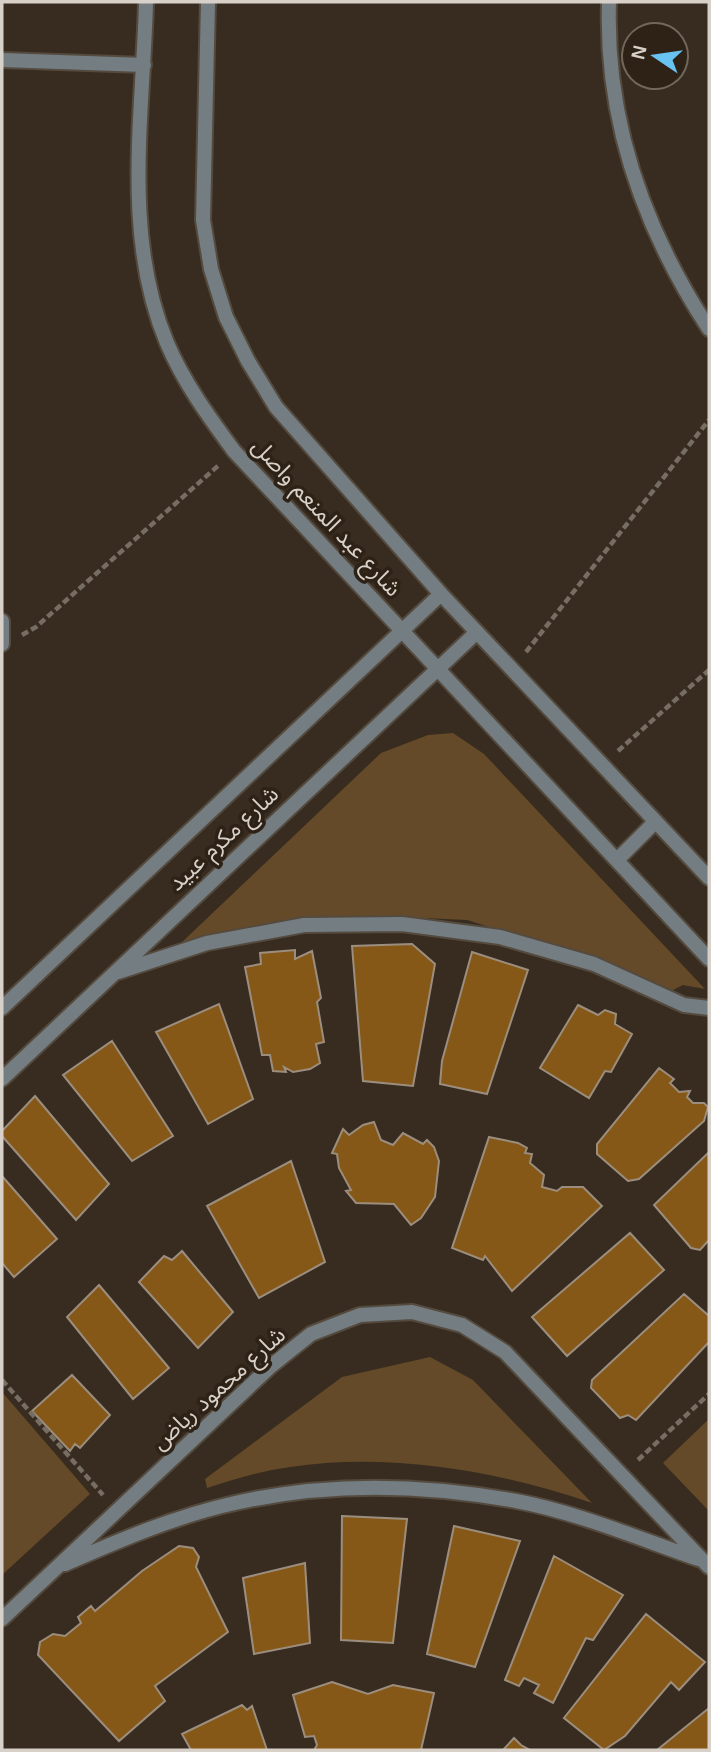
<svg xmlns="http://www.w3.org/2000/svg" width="711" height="1752" viewBox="0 0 711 1752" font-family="Helvetica,'Noto Sans Arabic',sans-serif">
<rect width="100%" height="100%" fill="#372c1f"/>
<path fill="#654a29" d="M453,733L484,754L705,989L683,985L667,993L598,961L467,920L380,916L180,944L381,753L428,735Z
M430,1357L473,1380L592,1503C499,1471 389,1452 290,1467C261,1471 235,1479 207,1488L205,1479L342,1377Z
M2,1392L90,1494L2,1575Z
M709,1419V1511L663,1463Z"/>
<path fill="#865817" stroke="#9c8e7f" stroke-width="2" d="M412,944L435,964L413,1086L363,1081L352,946Z
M295,950V959L312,951L321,998L317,1002L324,1042L316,1044L320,1063L310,1069L293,1072L284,1067L286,1072L273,1071L270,1055H262L245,967L261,964L260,953Z
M472,952L528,970L487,1094L440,1084L442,1061Z
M219,1004L253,1099L208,1124L156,1032Z
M578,1005L598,1015L605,1010L616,1014L615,1024L632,1034L611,1072L605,1071L589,1098L540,1068Z
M112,1041L173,1136L132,1161L63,1075Z
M659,1068L674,1079L670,1083L679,1092L690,1091L687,1097L693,1103H704L708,1107L704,1121L639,1179L628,1181L597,1154V1144Z
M35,1096L109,1184L76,1220L2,1136V1131Z
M374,1122L381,1140L393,1145L403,1133L423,1144L427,1140L434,1147L439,1161L435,1197L421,1218L411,1225L394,1204L356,1203L346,1191L351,1190L339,1168L337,1154L332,1153L343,1129L349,1135L363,1125Z
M489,1137L518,1143L527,1148L525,1153L532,1154L530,1163L544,1175L542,1187L557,1191L562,1187H583L602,1206L512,1291L485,1256L483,1260L452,1248Z
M709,1152V1240L700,1250L691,1248L654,1205Z
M291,1161L325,1262L259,1298L207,1206Z
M2,1176L57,1239L14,1277L2,1263Z
M630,1233L664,1270L567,1356L532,1317Z
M182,1251L233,1312L198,1348L139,1282L164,1256L172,1260Z
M99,1285L169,1368L133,1399L67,1317Z
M684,1294L709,1316V1342L636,1420L628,1415L620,1418L591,1388L592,1380Z
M72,1375L110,1415L80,1448L75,1444L70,1451L32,1411Z
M342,1516L407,1519L393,1643L341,1640Z
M454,1526L520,1541L475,1667L427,1654Z
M179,1546L193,1548L199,1557L196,1567L228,1632L155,1686L165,1701L119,1741L38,1655L40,1642L53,1634L65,1636L81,1623L78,1617L91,1606L95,1611L142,1571Z
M554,1556L623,1595L593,1640L586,1638L553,1703L534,1693L539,1685L524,1678L519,1686L505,1680Z
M305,1563L310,1643L254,1654L243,1578Z
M646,1614L705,1662L679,1690L671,1682L625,1736L604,1750L564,1718Z
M332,1682L368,1694L393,1685L434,1693L421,1750H314L317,1745L314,1736L305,1737L293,1695Z
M242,1705L247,1710L252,1706L267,1750H191L182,1734Z
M709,1708V1750H657Z
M514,1738L521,1745L530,1750H503Z"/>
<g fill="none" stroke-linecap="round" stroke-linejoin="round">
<defs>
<path id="street" d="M146,2C143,115 122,236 167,343C184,383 209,417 234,451L709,959
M208,2L203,220L211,269L226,317L248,361L276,407L441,594L709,878
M609,2C605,120 645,231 709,329
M2,60L144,65
M2,621V644
M617,860L655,822
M118,972L207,943L304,925L402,924L500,937L594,964L684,1005L709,1008
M2,1008L441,594
M2,1079L477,632
M65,1564C120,1540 176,1516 235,1503C327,1482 423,1484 516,1501C576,1512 640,1539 698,1559
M2,1619L271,1366L311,1334L360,1315L412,1312L462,1325L505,1352L709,1567"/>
</defs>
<use href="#street" stroke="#544a3e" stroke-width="18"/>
<path stroke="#776e63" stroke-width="4.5" stroke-dasharray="7 3.5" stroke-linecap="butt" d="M22,635L36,627L219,465
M526,652L709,420
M618,751L709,670
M2,1380L103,1495
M638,1460L709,1394"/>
<use href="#street" stroke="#747d82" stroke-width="14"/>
</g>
<g text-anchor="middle" stroke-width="7" stroke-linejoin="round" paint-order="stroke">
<g font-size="23" fill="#d8d1c9" stroke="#2d2215">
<text transform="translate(327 517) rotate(47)" y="8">شارع عبد المنعم واصل</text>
<text transform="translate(223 838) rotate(-43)" y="8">شارع مكرم عبيد</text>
<text transform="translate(218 1388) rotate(-42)" y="8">شارع محمود رياض</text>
</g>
</g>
<rect width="711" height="1752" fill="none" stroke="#d8d1c9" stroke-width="7"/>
<g transform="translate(655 56) rotate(283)"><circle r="33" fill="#2d2215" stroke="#71685d" stroke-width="2"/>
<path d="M0-5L12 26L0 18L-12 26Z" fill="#69c3f1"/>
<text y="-10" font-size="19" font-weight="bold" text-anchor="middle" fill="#d8d1c9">N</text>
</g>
</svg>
